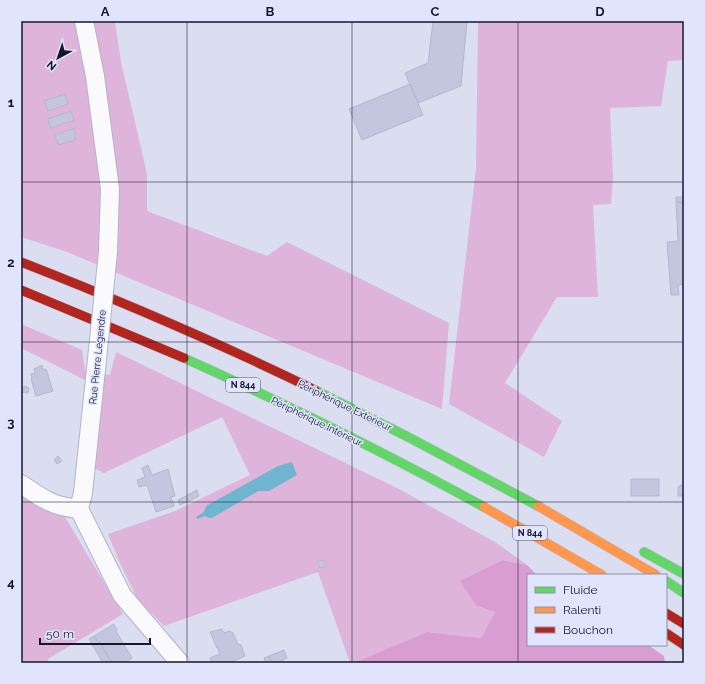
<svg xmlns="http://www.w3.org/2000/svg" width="705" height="684" viewBox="0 0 705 684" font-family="Raleway,sans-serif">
<rect width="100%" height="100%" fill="#dbddf1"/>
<path fill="#dfb4db" d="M21,21H115L121,62L147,174V211L267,256L287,242L449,323L442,409L67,252L21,237Z
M478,21H684V60L668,61L661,106L610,108L613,177L611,204L593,205L598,297H557L505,383L562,421L544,457L449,404L476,168Z
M21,324L82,350L85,370L110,375L116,352L397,488L495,542L527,565L503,560L495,612L481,638L427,632L353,663H350L318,572L164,626L138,600L119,561L108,534L175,511L250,475L222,417L104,473L81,462L87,381L21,348Z
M21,473L50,492L123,614L48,659L49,663H21Z"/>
<path fill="#d99dd1" d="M503,560L527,565L537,575H528V645H648L664,656L665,663H353L427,632L481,638L495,612L476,605L460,581Z"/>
<path fill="#6fb5cf" d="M292,462L297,475L269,491H258L212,518H209L205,516L197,519L196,517L204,512L206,506L278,466Z"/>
<path fill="#c4c6e0" stroke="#b5b7cc" d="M433,21H467L461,86L418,103L405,73L428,63Z
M410,84L423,115L362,140L349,109Z
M65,94L68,104L48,111L44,101Z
M71,111L74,120L51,128L48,119Z
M75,128V140L59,145L54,135Z
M676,197H684V204L676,201Z
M676,201L684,204V284L678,285L679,295H671L667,242L678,241Z
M42,365L43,370L46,369L53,391L36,396L31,379L32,378L31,374L35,373L34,369Z
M24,386L29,388L28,393L22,392Z
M58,456L62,461L57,464L54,460Z
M148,465L152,475L168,469L175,496L171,497L174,506L156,512L147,485L139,487L137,480L145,477L142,468Z
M631,479H659V496H631Z
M680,485H684V496H678V487H680Z
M197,490L199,496L189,501L186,496Z
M186,496L189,501L180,505L178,500Z
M324,560L326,566L320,568L317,562Z
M114,624L117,630L116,631L132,658L124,663H112L99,641L98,642L94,636Z
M222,629L224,633L229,631L233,633L238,644L241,645L245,656L229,663H212L210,658L220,654L218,648H217L210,632Z
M94,636L98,642L99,641L111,662L103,663L89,639Z
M284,650L287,658L276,663H272L269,656Z
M269,656L272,663H266L264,658Z"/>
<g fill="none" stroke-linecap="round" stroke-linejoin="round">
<defs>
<path id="street" d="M84,21L95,76L110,189L108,252
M96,369L83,493L79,509L122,595L180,663
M21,484C43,499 52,506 79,509"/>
<path id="fast" d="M184,358C286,404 386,453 484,507
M315,390L410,438L538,506
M644,552L684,574
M666,581L684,593"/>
<path id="slow" d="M538,506L656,575
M484,507L602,575"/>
<path id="jam" d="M21,262C121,301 219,343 315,390
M21,290L184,358
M666,613L684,624
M666,633L684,645"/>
</defs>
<use href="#street" stroke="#b2b4c8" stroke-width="20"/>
<use href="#fast" stroke="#b2b4c8" stroke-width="10"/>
<use href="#slow" stroke="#b2b4c8" stroke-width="10"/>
<use href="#jam" stroke="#b2b4c8" stroke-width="10"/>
<use href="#street" stroke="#fafafd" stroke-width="18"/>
<use href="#fast" stroke="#63d668" stroke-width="9"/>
<use href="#slow" stroke="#ff974d" stroke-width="9"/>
<use href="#jam" stroke="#b3261e" stroke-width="9"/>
<defs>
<path id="street-bridge" d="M96,369L108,252"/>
</defs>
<use href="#street-bridge" stroke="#b2b4c8" stroke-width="20" stroke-linecap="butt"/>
<use href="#street-bridge" stroke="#fafafd" stroke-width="18"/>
</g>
<path fill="none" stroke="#16172d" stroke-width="1" stroke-opacity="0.55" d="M187,21V663M352,21V663M518,21V663M21,182H684M21,342H684M21,502H684"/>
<g text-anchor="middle" stroke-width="3" stroke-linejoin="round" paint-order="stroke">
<g fill="#e0e4fd" stroke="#53546b" stroke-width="1">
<rect x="226" y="378" width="34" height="14" rx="3"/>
<rect x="513" y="526" width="34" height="14" rx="3"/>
</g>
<g font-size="9" font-weight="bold" fill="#16172d">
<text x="243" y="388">N 844</text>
<text x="530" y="536">N 844</text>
</g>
<g font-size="10" fill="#16172d" stroke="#e0e4fd">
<text transform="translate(97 357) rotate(-84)" y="4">Rue Pierre Legendre</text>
<text transform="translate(345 405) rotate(26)" y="4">Périphérique Extérieur</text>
<text transform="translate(317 421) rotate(26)" y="4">Périphérique Intérieur</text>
</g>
</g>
<rect width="705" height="684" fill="none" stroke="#e0e4fd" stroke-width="44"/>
<rect x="527" y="574" width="140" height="72" fill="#e0e4fd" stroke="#8f92aa"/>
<rect x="535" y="587" width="20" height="6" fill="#63d668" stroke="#8f92aa"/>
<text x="563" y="594" font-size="12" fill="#16172d">Fluide</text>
<rect x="535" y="607" width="20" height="6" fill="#ff974d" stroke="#8f92aa"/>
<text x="563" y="614" font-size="12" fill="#16172d">Ralenti</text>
<rect x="535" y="627" width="20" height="6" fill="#b3261e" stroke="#8f92aa"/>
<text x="563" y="634" font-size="12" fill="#16172d">Bouchon</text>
<g transform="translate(58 58) rotate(220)" stroke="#e0e4fd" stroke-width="3" paint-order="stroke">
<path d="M0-3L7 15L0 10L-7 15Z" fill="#16172d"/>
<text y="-6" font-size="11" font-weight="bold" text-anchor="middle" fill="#16172d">N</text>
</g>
<path d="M40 638v6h110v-6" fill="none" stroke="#16172d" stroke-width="2"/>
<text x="46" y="638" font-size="12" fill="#16172d" stroke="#e0e4fd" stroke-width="3" paint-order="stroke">50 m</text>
<rect x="22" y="22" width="661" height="640" fill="none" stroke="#16172d" stroke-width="1.5"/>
<g font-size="13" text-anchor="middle" font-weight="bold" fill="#16172d">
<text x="105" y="16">A</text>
<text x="270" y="16">B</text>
<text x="435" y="16">C</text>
<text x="600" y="16">D</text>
<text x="11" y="107">1</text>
<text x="11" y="267">2</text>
<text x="11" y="427">3</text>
<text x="11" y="587">4</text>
</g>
</svg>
